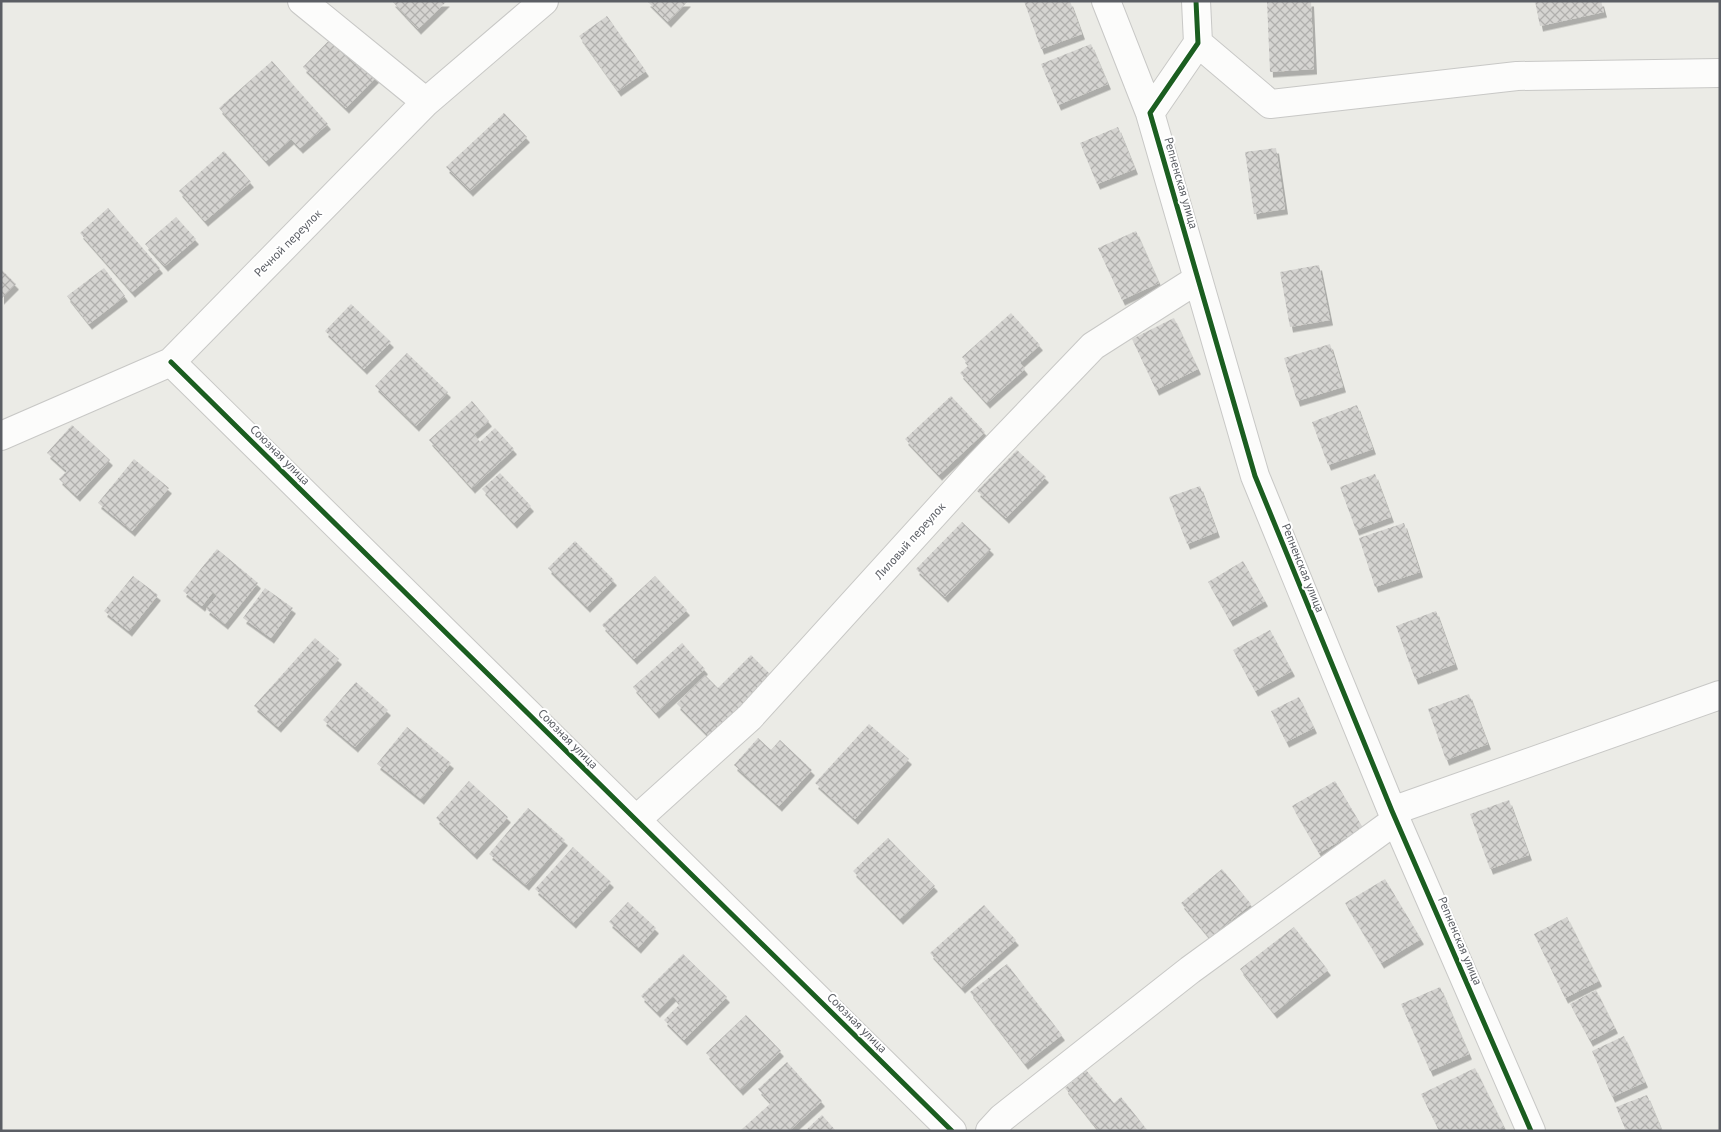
<svg xmlns="http://www.w3.org/2000/svg" width="1721" height="1132" viewBox="0 0 1721 1132" font-family="'PT Sans',sans-serif">
<defs>
<pattern id="building-cross-hatch" width="8" height="8" patternUnits="userSpaceOnUse" patternTransform="scale(1.25)"><rect width="8" height="8" fill="#d5d4d1"/><path d="M0 0l8 8M0 8l8-8" fill="none" stroke="#b0afad"/></pattern>
<filter id="shadow"><feDropShadow dx="3" dy="5.5" stdDeviation="0" flood-color="#0004"/></filter>
</defs>
<rect width="100%" height="100%" fill="#ebebe6"/>
<path fill="url(#building-cross-hatch)" filter="url(#shadow)" d="M392,1H447L418,29Z
M647,1H688L668,22Z
M1024,1H1070L1082,34L1041,49Z
M1267,1H1311L1314,69L1270,72Z
M1535,1H1601L1604,12L1540,26Z
M607,16L646,71L618,91L579,36Z
M347,22L390,63L346,108L303,67Z
M1091,44L1108,84L1058,105L1041,64Z
M272,61L328,124L300,148L291,139L266,161L219,108Z
M504,113L527,137L470,191L446,167Z
M1118,127L1135,169L1097,184L1080,143Z
M1276,148L1285,209L1254,214L1245,152Z
M224,151L251,182L205,221L179,191Z
M108,208L160,268L132,292L80,233Z
M176,217L196,239L165,266L145,244Z
M1136,231L1159,283L1122,300L1098,248Z
M1319,265L1330,320L1290,327L1280,272Z
M104,268L125,296L89,324L67,296Z
M1,269L16,284L1,299Z
M351,304L391,342L364,369L325,331Z
M1011,313L1040,345L1020,363L1025,369L987,403L960,373L969,365L962,357Z
M1174,318L1198,369L1156,390L1132,339Z
M1330,344L1343,387L1297,401L1284,358Z
M407,353L448,392L416,426L375,386Z
M951,396L985,432L939,475L905,439Z
M472,401L489,421L474,434L480,442L495,428L514,449L472,488L429,440Z
M1357,405L1373,449L1328,465L1312,422Z
M72,425L110,460L77,496L59,479L67,471L47,453Z
M1017,450L1046,477L1006,518L977,491Z
M134,459L169,488L132,531L98,503Z
M500,473L531,506L514,523L482,489Z
M1375,474L1391,517L1356,530L1340,487Z
M1200,486L1217,532L1187,544L1169,497Z
M962,522L991,549L945,597L916,569Z
M1404,523L1420,572L1375,587L1359,538Z
M575,541L614,580L587,607L548,568Z
M217,549L258,583L225,624L206,609L217,596L213,592L202,606L183,591Z
M1243,561L1265,601L1230,621L1208,582Z
M133,576L158,595L129,631L104,611Z
M655,576L687,610L634,659L602,625Z
M265,588L293,608L271,638L243,618Z
M1436,611L1455,664L1415,679L1396,626Z
M1270,630L1292,671L1255,691L1233,650Z
M315,638L339,659L278,727L254,706Z
M682,643L705,669L656,713L633,687Z
M751,655L772,676L711,738L677,704L705,675L718,688Z
M356,682L388,710L355,747L323,720Z
M1469,694L1488,744L1446,760L1428,709Z
M1299,697L1314,728L1286,742L1271,711Z
M869,724L909,759L855,819L815,783Z
M407,727L451,763L421,799L377,764Z
M758,738L771,750L780,740L812,770L779,806L734,765Z
M469,781L508,817L474,854L436,818Z
M1335,781L1363,828L1319,853L1292,806Z
M1509,800L1529,855L1490,869L1470,814Z
M528,808L565,840L526,885L489,854Z
M888,838L935,886L900,919L853,871Z
M573,847L611,882L573,923L535,889Z
M1222,869L1251,904L1210,938L1181,903Z
M1385,879L1421,939L1381,963L1345,903Z
M628,902L656,928L638,948L609,922Z
M984,905L1016,940L962,988L930,953Z
M1567,917L1599,981L1565,998L1534,934Z
M1294,927L1328,970L1274,1013L1240,969Z
M683,954L727,997L684,1040L664,1020L680,1004L673,996L657,1012L641,996Z
M1007,964L1062,1035L1025,1064L970,992Z
M1440,987L1469,1054L1430,1071L1401,1004Z
M1596,990L1615,1028L1590,1041L1570,1004Z
M746,1015L781,1051L740,1090L706,1053Z
M1624,1036L1645,1082L1612,1097L1592,1051Z
M787,1062L822,1101L789,1131H740L771,1103L758,1089Z
M1475,1068L1504,1127L1497,1131H1439L1421,1094Z
M1086,1070L1114,1103L1121,1097L1148,1131H1099L1065,1088Z
M1647,1095L1662,1131H1626L1616,1107Z
M822,1115L836,1131H805Z"/>
<g fill="none" stroke-linecap="round" stroke-linejoin="round">
<defs>
<path id="minor" d="M302,1L426,102
M1106,1L1150,113
M1196,1L1198,43L1150,113L1255,476L1392,811L1531,1131
M1198,43L1270,104L1517,76L1720,73
M171,362L952,1131
M1,436L171,362L426,102L544,1
M1392,811L1720,695
M636,820L750,717L976,468L1093,346L1198,279
M990,1131L1002,1118L1190,970L1396,820"/>
</defs>
<use href="#minor" stroke="#c8c8c6" stroke-width="30"/>
<use href="#minor" stroke="#fcfcfb" stroke-width="28"/>
<defs>
<path id="cycleway" d="M1196,1L1198,43L1150,113L1255,476L1392,811L1531,1131
M171,362L952,1131"/>
</defs>
<use href="#cycleway" stroke="#fff" stroke-width="8"/>
<use href="#cycleway" stroke="#1b5e20" stroke-width="5"/>
</g>
<g text-anchor="middle" stroke-width="4" stroke-linejoin="round" paint-order="stroke">
<g font-size="12" fill="#5b5e64" stroke="#fff">
<text transform="translate(1181 183) rotate(74)" y="4">Репненская улица</text>
<text transform="translate(288 243) rotate(-45)" y="4">Речной переулок</text>
<text transform="translate(280 455) rotate(45)" y="4">Союзная улица</text>
<text transform="translate(910 541) rotate(-48)" y="4">Лиловый переулок</text>
<text transform="translate(1303 568) rotate(68)" y="4">Репненская улица</text>
<text transform="translate(568 739) rotate(45)" y="4">Союзная улица</text>
<text transform="translate(1460 941) rotate(67)" y="4">Репненская улица</text>
<text transform="translate(857 1023) rotate(45)" y="4">Союзная улица</text>
</g>
</g>
<rect width="1721" height="1132" fill="none" stroke="#5b5e64" stroke-width="5"/>
</svg>
